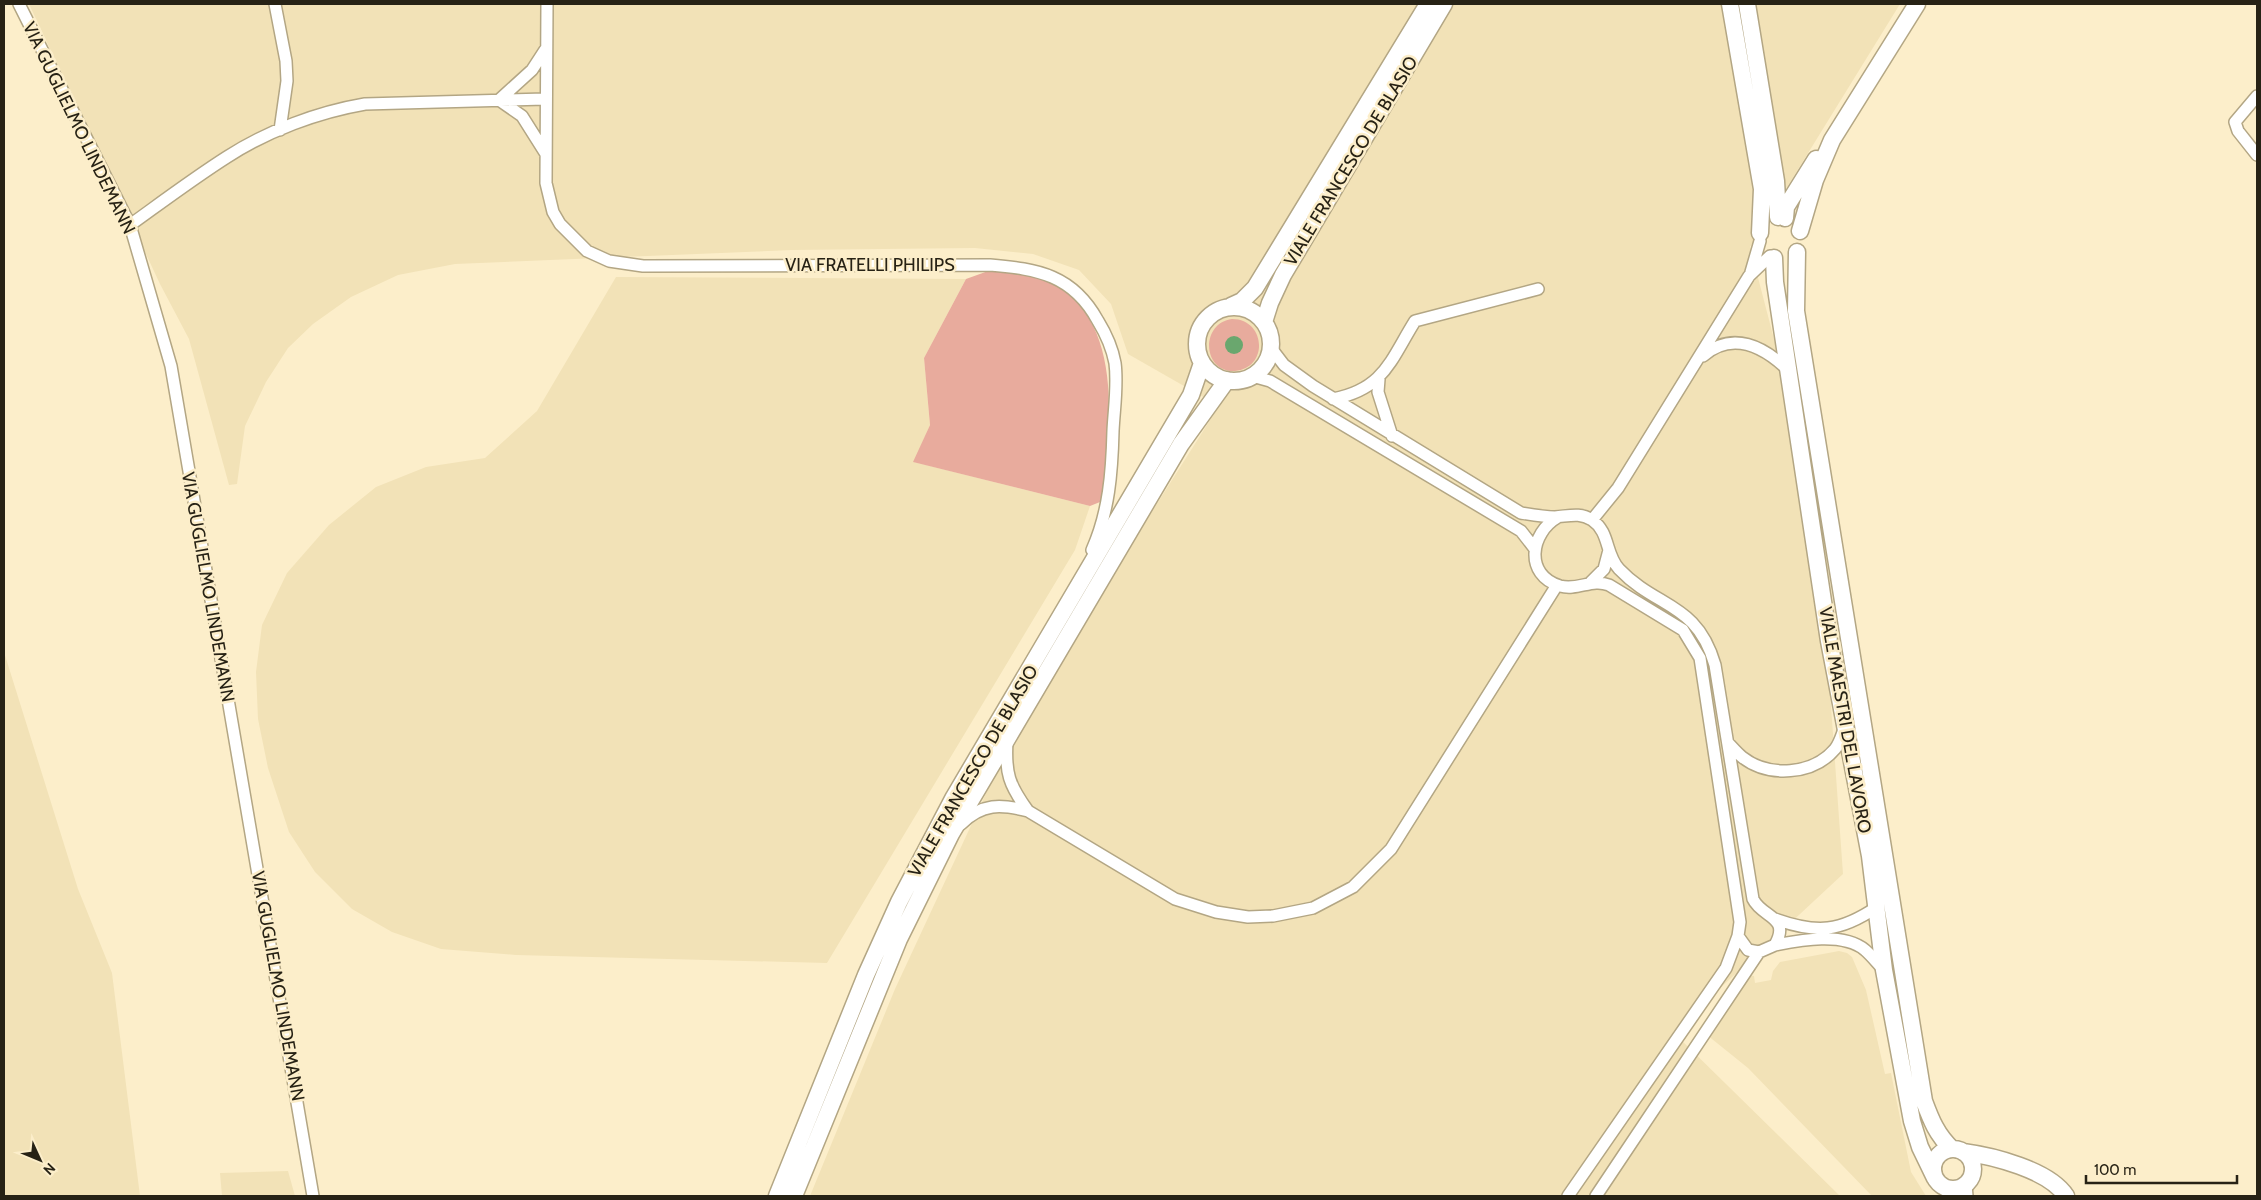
<svg xmlns="http://www.w3.org/2000/svg" width="2261" height="1200" viewBox="0 0 2261 1200" font-family="Cabin,sans-serif">
<rect width="100%" height="100%" fill="#fceeca"/>
<path fill="#f2e2b7" d="M29,4H1900L1750,247L1780,362L1828,664L1843,874L1673,1032L1840,1196H810L895,989L1021,718L1219,406L1128,354L1111,304L1079,270L1033,254L975,248L792,250L455,264L398,275L351,297L313,324L288,348L266,382L245,426L237,484L229,485L189,339L160,284Z
M616,277L966,279L924,358L930,425L914,462L1090,506L1075,550L827,963L516,955L441,949L392,932L352,909L315,872L289,832L268,768L258,719L256,672L262,625L287,573L329,525L376,487L426,467L485,458L537,411Z
M4,652L78,889L112,973L140,1196H4Z
M1839,951L1847,953L1852,957L1866,990L1885,1074L1891,1073L1911,1172L1926,1196H1872L1748,1068L1707,1035L1749,975L1754,976L1755,983L1771,980L1773,971L1780,962Z
M288,1171L295,1196H222L220,1173Z"/>
<path fill="#e8ab9d" d="M991,270C1015,272 1039,275 1060,288C1124,330 1109,430 1104,495L1100,502L1090,506L913,462L930,425L924,358L966,279Z
M1232,319C1266,319 1269,368 1235,371C1202,373 1200,323 1232,319Z"/>
<path fill="#6aa76e" d="M1225 345a9 9 0 1 1 18 0a9 9 0 1 1-18 0Z"/>
<g fill="none" stroke-linecap="round" stroke-linejoin="round">
<defs>
<path id="street" d="M19,4L130,225L171,366L313,1196
M275,4L286,61L287,81L280,130
M547,4L546,183L553,212L560,224L587,251L609,261L643,266L990,265C1038,269 1073,275 1098,321C1106,334 1112,347 1115,363C1118,385 1114,409 1113,431C1112,472 1109,512 1092,550
M545,50L532,70L499,100L522,116L546,154
M2235,122L2238,131L2257,155
M2235,122L2257,96
M130,225C162,202 194,178 227,157C267,131 318,112 365,104L545,99
M1751,272L1760,241
M1271,348L1284,365L1313,386L1521,513C1533,515 1544,517 1555,517C1569,516 1580,512 1592,520C1610,532 1605,554 1619,569C1657,609 1697,602 1715,665L1753,899C1762,918 1791,916 1775,945L1759,952L1748,950L1738,936
M1703,356C1733,330 1764,347 1788,370
M1252,376L1270,381L1521,531L1535,549
M1379,379L1378,392L1392,436
M1333,399C1384,389 1390,361 1415,321L1538,289
M1558,517C1530,533 1524,575 1560,586C1578,591 1592,578 1609,585L1683,630L1700,658L1740,922L1738,936L1726,968L1568,1196
M1592,520L1618,488L1749,276L1770,256
M1591,582L1604,569L1609,550
M1007,741C1005,773 1009,785 1028,811
M1728,743C1733,748 1737,753 1742,757C1769,778 1813,775 1835,749C1840,743 1842,734 1845,727
M961,824C982,803 1001,804 1028,811L1175,899L1216,912L1248,917L1273,916L1313,908L1353,887L1391,849L1557,585
M1775,919C1817,934 1840,932 1877,907
M1775,945C1801,940 1843,932 1865,950C1872,956 1878,964 1884,970
M1966,1185L1967,1196
M1950,1189L1956,1196
M1596,1196L1759,952"/>
<path id="secondary" d="M1730,4L1762,189L1760,233
M1747,4L1776,181L1778,217
M1785,218L1786,207L1816,159
M1800,231L1815,180L1832,140L1917,4
M1797,252L1796,311L1924,1101C1931,1120 1937,1135 1952,1149
M1774,258L1775,282L1829,641L1870,856L1884,970L1912,1121L1920,1147L1935,1178
M1231,306L1242,301L1255,288L1428,4
M1197 344a37 37 0 1 1 74 0a37 37 0 1 1-74 0Z
M1264,322L1270,303L1283,275L1444,4
M1933 1169a20 20 0 1 1 40 0a20 20 0 1 1-40 0Z
M1963,1152C1993,1156 2049,1170 2066,1196
M777,1196L866,975L899,902L954,797L1191,395L1202,363
M794,1196L899,939L951,834L1181,444L1227,380"/>
</defs>
<use href="#street" stroke="#b3a684" stroke-width="14"/>
<use href="#secondary" stroke="#b3a684" stroke-width="19"/>
<use href="#street" stroke="#fff" stroke-width="11"/>
<use href="#secondary" stroke="#fff" stroke-width="16"/>
</g>
<g text-anchor="middle" stroke-width="5" stroke-linejoin="round" paint-order="stroke">
<g font-size="18" fill="#272215" stroke="#fceeca">
<text transform="translate(79 128) rotate(64)" y="6">VIA GUGLIELMO LINDEMANN</text>
<text transform="translate(1351 161) rotate(-59)" y="6">VIALE FRANCESCO DE BLASIO</text>
<text x="870" y="271">VIA FRATELLI PHILIPS</text>
<text transform="translate(208 587) rotate(80)" y="6">VIA GUGLIELMO LINDEMANN</text>
<text transform="translate(1845 720) rotate(80)" y="6">VIALE MAESTRI DEL LAVORO</text>
<text transform="translate(973 771) rotate(-60)" y="6">VIALE FRANCESCO DE BLASIO</text>
<text transform="translate(278 986) rotate(80)" y="6">VIA GUGLIELMO LINDEMANN</text>
</g>
</g>
<rect width="2261" height="1200" fill="none" stroke="#272215" stroke-width="10"/>
<g transform="translate(40 1160) rotate(134)" stroke="#fceeca" stroke-width="4" paint-order="stroke">
<path d="M0-4L9 19L0 12L-9 19Z" fill="#272215"/>
<text y="-8" font-size="14" font-weight="bold" text-anchor="middle" fill="#272215">N</text>
</g>
<path d="M2086 1175v8h151v-8" fill="none" stroke="#272215" stroke-width="2.5"/>
<text x="2094" y="1175" font-size="15" fill="#272215" stroke="#fceeca" stroke-width="4" paint-order="stroke">100 m</text>
</svg>
